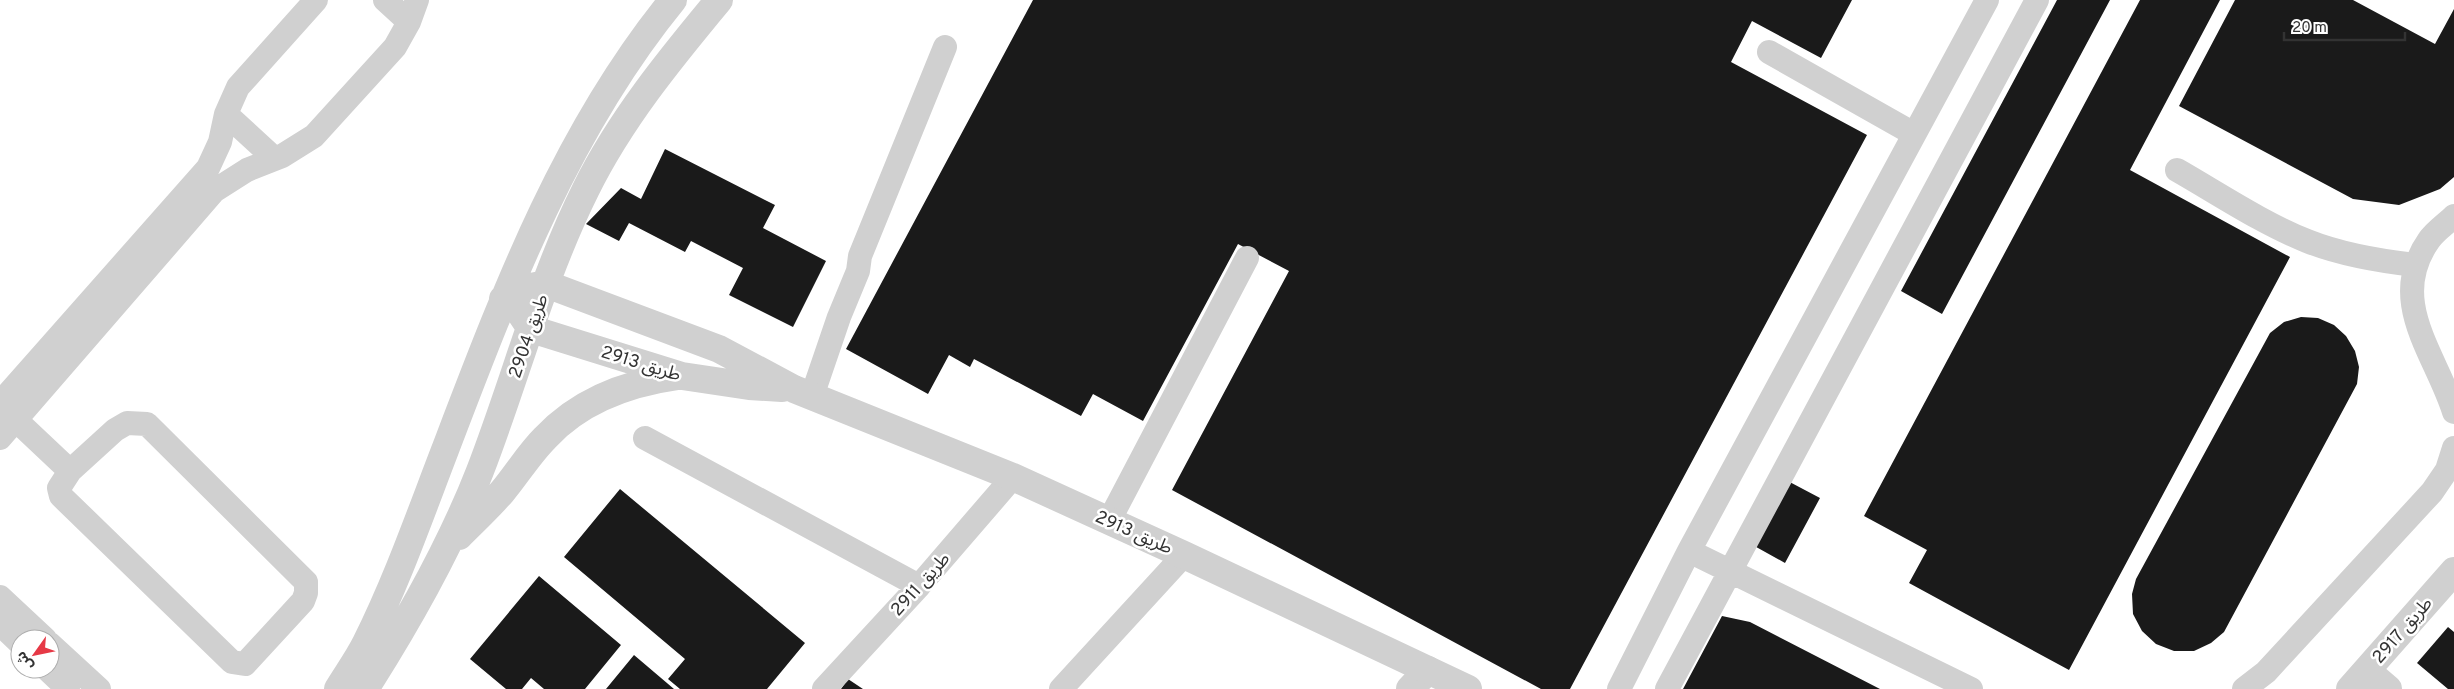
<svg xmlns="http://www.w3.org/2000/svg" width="2454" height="689" viewBox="0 0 2454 689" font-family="Overpass,'Noto Sans Arabic',sans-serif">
<rect width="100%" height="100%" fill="#fff"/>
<path fill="#1a1a1a" d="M1033,0H1852L1821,58L1752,21L1731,62L1867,135L1570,689H1541L1172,490L1289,271L1238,244L1143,421L1093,394L1081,416L974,359L970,367L949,355L928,394L846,349Z
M2057,0H2110L1942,314L1901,291Z
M2140,0H2220L2130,170L2290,257L2069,670L1909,583L1927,550L1864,516Z
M2235,0H2353L2435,44L2454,9V177L2440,189L2399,205L2353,199L2179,106Z
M665,149L775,205L763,228L826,261L793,327L729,295L743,268L691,241L685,252L629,223L619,241L586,224L621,188L641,199Z
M2301,317L2318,318L2334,325L2346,336L2355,351L2359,367L2357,384L2224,632L2211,643L2194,651H2174L2156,644L2142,631L2133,614L2132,594L2136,579L2270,333L2284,322Z
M1784,479L1820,498L1785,563L1749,543Z
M620,489L805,643L767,689H680L668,679L685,659L564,557Z
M539,576L621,645L585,689H544L531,678L522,689H506L470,659Z
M1722,616L1750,622L1880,689H1683Z
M2448,627L2454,632V689H2448L2417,663Z
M634,655L674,689H606Z
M848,679L863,689H841Z"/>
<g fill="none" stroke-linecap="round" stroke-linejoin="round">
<path stroke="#d0d0d0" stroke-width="24" d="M385,0L409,22
M1769,52L1914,134
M226,114L275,159
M2177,170C2219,194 2262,223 2307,241C2342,255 2379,261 2415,265
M2454,216C2446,224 2435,231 2429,240C2386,301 2436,354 2454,412
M812,396L839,317L858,271L860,256L945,47
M0,403L208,168L220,142L226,114L238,87L316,0
M0,405L70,471L59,488L61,496L232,662L245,664L303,601L306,593V582L147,424L127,423L115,430L70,471
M0,438L214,191L247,170L282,156L314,136L395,47L409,22L417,0
M645,438L919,586
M1109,521L1247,258
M1689,551L1971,689
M0,597L45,639
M0,624L20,643
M50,644L99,689
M47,669L68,689
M824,689L919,586L1013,477
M1061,689L1184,555
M1619,689L1689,551L1987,0
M1667,689L2037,0
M2244,689L2266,672L2432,492L2447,470L2454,448"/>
<path stroke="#d0d0d0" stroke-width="28" d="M2367,671L2388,689
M1410,689L1428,670
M2350,689L2454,571"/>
<path stroke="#d0d0d0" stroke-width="28" d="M503,299L521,289L546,284L719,349L794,389L1013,477L1184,555L1468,689
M521,314L531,329L682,376L749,386L782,388
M459,536C474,521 489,507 502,492C517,474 529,454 545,438C580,400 628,383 678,376
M338,689C347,674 358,659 366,643C397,581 420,515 445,450C505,293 565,132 673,0
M365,689C409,620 450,548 480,471C516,378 541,279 586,189C620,120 670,59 719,0"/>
</g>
<g text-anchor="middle" stroke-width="5" stroke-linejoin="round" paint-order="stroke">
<g font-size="18" fill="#333" stroke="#fff">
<text transform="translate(528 336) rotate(-71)" y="6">طريق 2904</text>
<text transform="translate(641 363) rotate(17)" y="6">طريق 2913</text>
<text transform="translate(1134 532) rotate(24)" y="6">طريق 2913</text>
<text transform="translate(920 584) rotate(-48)" y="6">طريق 2911</text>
<text transform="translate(2402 630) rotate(-49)" y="6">طريق 2917</text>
</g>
</g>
<g transform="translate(35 654) rotate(237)"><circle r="24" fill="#ffffff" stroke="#adadad"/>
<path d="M0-4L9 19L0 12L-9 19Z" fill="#e63946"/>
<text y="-8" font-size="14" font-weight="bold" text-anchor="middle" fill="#333333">ش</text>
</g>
<path d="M2284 32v8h121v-8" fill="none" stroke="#333333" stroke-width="2.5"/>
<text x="2292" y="32" font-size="15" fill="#333333" stroke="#ffffff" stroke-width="4" paint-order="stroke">20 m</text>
</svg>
